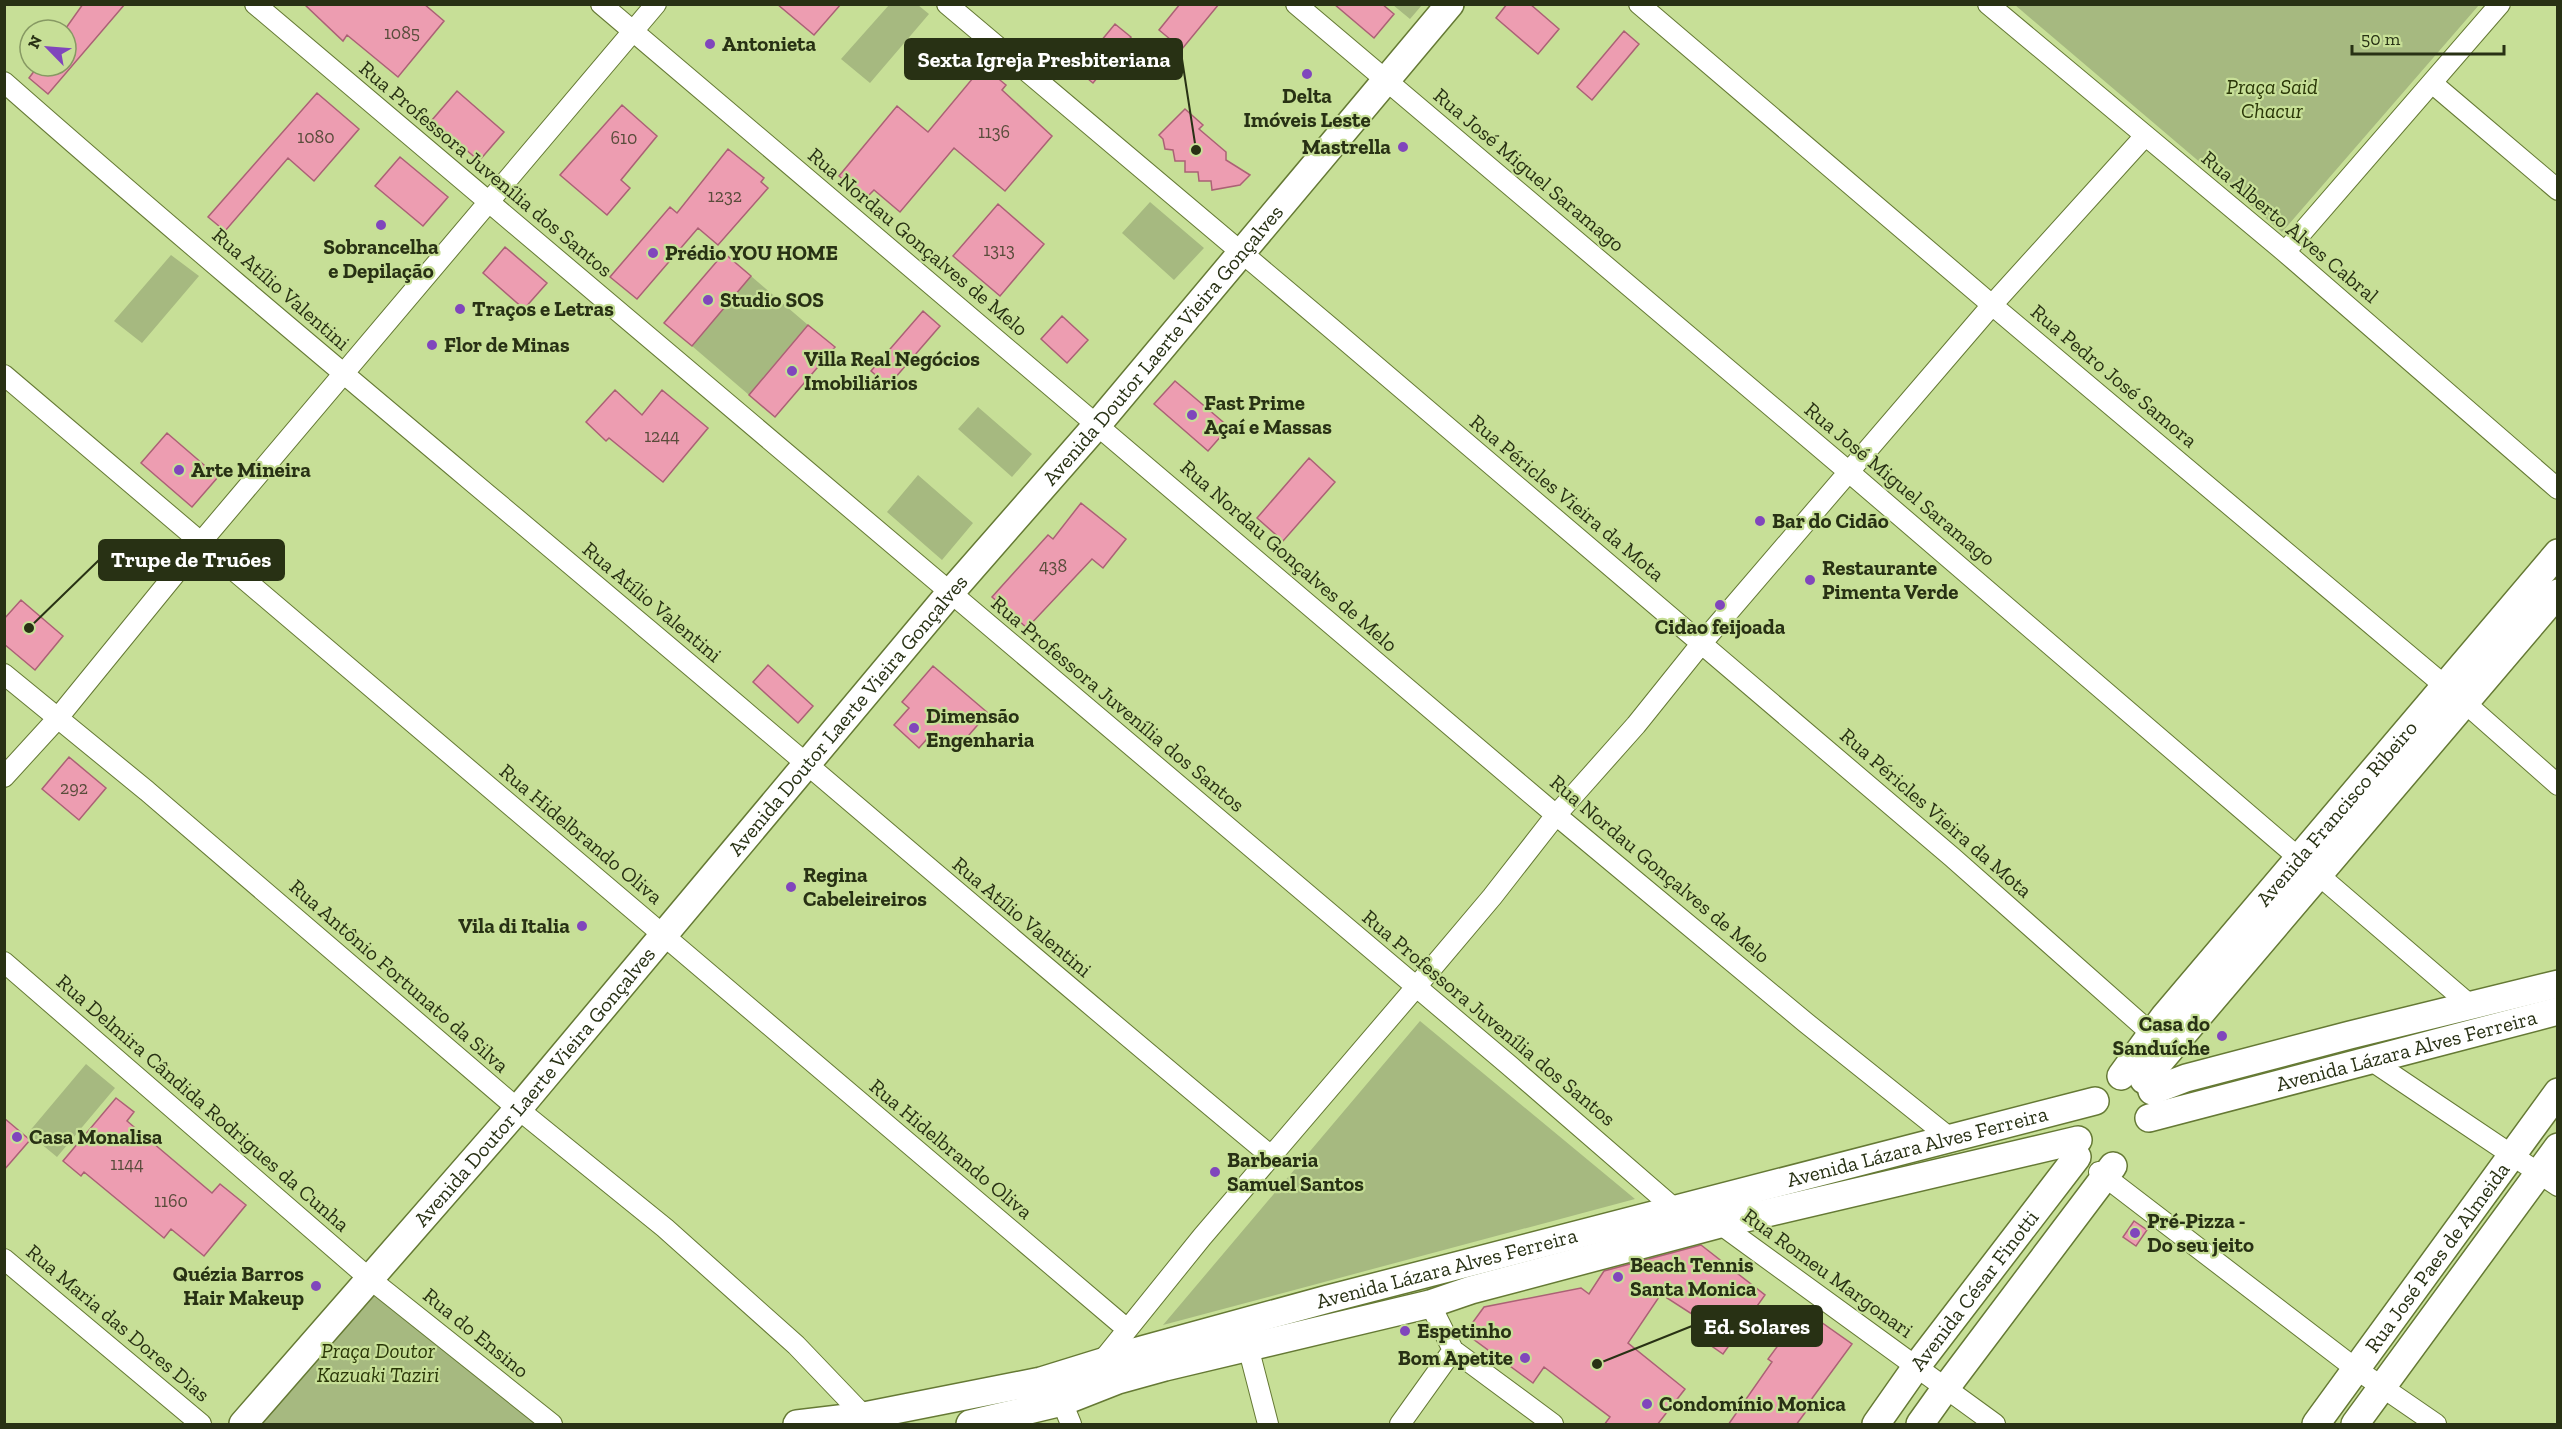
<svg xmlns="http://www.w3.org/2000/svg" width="2562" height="1429" viewBox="0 0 2562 1429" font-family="'Zilla Slab',serif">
<rect width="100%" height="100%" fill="#c7df97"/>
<path fill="#a6b980" d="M889,5H918L929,14L870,83L841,59Z
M1393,5H1422L1410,19Z
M2015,5H2479L2282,232Z
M1150,202L1204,248L1174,280L1122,233Z
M171,255L199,276L142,343L114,321Z
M751,276L808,325L749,395L692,346Z
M978,407L1032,454L1012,477L958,429Z
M918,475L973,523L942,560L887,512Z
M1420,1021L1635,1199L1163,1325Z
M86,1064L115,1088L57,1157L28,1133Z
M370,1279L554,1424H242Z"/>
<path fill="#ed9db1" stroke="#ab6175" stroke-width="1.5" d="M83,4H125L48,94L29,78L38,66H66V28Z
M304,4H424L444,21L398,77L347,35L343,41Z
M777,4H841L814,35Z
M1180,4H1219L1182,49L1159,30Z
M1334,4H1382L1394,14L1374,38Z
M1507,4H1530L1559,29L1538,54L1496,18Z
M1115,24L1131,37L1093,83L1077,70Z
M1624,31L1639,44L1592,100L1577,87Z
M983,66L1006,85L1002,90L1052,136L1005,191L954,148L900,212L874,190L866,198L839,176L897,106L928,132Z
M457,91L504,132L479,161L432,120Z
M317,93L359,129L314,181L288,158L225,231L208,217Z
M622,105L657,136L621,180L630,188L607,215L560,175Z
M1185,109L1203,125L1199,129L1226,152V160L1250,175L1240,185L1212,190L1211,181H1199L1198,172H1185V161H1175L1173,150L1165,149L1163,139L1159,135Z
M728,149L764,178L761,182L768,188L718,245L698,228L637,299L610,277L670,207L677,213Z
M400,157L448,197L423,226L375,186Z
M998,204L1044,244L1000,296L953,256Z
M505,247L547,283L524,309L483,273Z
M724,253L751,276L692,346L664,323Z
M923,311L940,326L888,386L871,371Z
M1062,316L1088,340L1067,363L1041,339Z
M808,325L835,347L775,417L749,395Z
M1175,381L1229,427L1208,451L1154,404Z
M615,390L642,415L662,390L708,428L663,482L609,438L606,441L586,422Z
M167,433L218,477L192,507L141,463Z
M1309,458L1335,482L1283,541L1257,518Z
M1081,503L1126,539L1103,568L1092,559L1027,628L992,597L1048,535L1053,539Z
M21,600L63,636L35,670L4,644V619Z
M768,665L813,706L798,723L753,682Z
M933,666L988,713L956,750L934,731L919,748L894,725L909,708L902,702Z
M69,757L106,788L79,820L42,789Z
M116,1098L134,1112L127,1121L212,1193L220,1184L246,1205L204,1256L171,1229L164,1238L84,1172L81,1176L63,1161Z
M4,1118L30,1140L4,1170Z
M2134,1221L2147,1230L2136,1246L2123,1237Z
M1701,1245L1765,1295L1723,1354L1700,1338L1709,1325L1661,1294L1628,1343L1685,1389L1657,1425H1604L1610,1417L1544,1367L1533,1383L1465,1333L1484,1307L1581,1288L1589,1294L1604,1271Z
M1804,1310L1852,1344L1805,1408L1807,1410L1796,1425H1728L1772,1362L1768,1359Z"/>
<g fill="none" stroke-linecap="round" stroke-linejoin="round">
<defs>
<path id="street" d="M255,4L1510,1066L1675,1209
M601,4L1556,815L1805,1022L1950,1138
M947,4L1331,328L1952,857L2151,1033
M1296,4L1849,472L2469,1004
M1639,4L1992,305L2464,702L2558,785
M1988,4L2285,252L2558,489
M4,82C215,268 432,447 646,628C855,804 1061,982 1271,1156
M2432,83L2558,190
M2285,252L2500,4
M4,375L1127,1329
M4,674L147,791L518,1109L665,1228L796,1345L864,1416L865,1424
M4,777L57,719L202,541L656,4
M4,962L370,1279L552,1424
M2372,1061L2558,1186
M2099,1172L2356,1369L2436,1424
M1720,1224L1995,1424
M4,1259L201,1424
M1430,1304L1453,1350L1553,1424
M1245,1335L1268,1424
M1102,1361L1202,1237L1416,987L1492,897L1556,815L1636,725L1701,644L1992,305L2144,137
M1062,1402L1071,1424
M1400,1424L1453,1350"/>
<g id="secondary">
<path id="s1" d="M2121,1076L2164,1017L2558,553"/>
<path d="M2144,1080L2558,593"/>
<path d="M2152,1091L2186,1078L2350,1035L2558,984"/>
<path id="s2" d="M2149,1118L2558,1011"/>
<path id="s3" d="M243,1424L518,1109L950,593L1097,425L1450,4"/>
<path id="s4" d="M797,1424L864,1416L1041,1381L1138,1351L1328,1299L2095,1101"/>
<path d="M970,1424L1062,1402L1118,1380L1165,1367L1430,1304L1471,1290L1720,1224L2078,1140"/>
<path id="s5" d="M1876,1424L1916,1367L2077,1157"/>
<path d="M1920,1424L1945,1389L2113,1166"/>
<path id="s6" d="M2316,1424L2558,1092"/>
<path d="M2355,1424L2558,1147"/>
</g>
</defs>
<use href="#street" stroke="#657934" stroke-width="22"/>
<use href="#secondary" stroke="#657934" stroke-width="30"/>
<use href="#street" stroke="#fff" stroke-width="20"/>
<use href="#secondary" stroke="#fff" stroke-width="27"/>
</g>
<g fill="#8046bc" stroke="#c7df97" stroke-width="2">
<circle cx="710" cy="44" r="6"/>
<circle cx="1307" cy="74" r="6"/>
<circle cx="1403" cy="147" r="6"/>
<circle cx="381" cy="225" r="6"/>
<circle cx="653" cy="253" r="6"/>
<circle cx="708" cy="300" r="6"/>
<circle cx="460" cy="309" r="6"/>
<circle cx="432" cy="345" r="6"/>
<circle cx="792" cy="371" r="6"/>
<circle cx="1192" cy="415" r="6"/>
<circle cx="179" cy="470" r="6"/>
<circle cx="1760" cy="521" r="6"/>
<circle cx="1810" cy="580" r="6"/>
<circle cx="1720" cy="605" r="6"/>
<circle cx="914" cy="728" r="6"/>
<circle cx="791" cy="887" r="6"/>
<circle cx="582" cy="926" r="6"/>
<circle cx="2222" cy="1036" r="6"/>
<circle cx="17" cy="1137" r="6"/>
<circle cx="1215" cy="1172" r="6"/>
<circle cx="2135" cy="1233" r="6"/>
<circle cx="1618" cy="1277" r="6"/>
<circle cx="316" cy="1286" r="6"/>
<circle cx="1405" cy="1331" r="6"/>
<circle cx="1525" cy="1358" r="6"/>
<circle cx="1647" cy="1404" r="6"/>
</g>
<g text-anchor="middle" stroke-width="4.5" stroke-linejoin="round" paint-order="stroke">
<g font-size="18" fill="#594c3b">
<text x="402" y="39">1085</text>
<text x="994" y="138">1136</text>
<text x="316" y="143">1080</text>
<text x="624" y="144">610</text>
<text x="725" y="202">1232</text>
<text x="999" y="256">1313</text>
<text x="662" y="442">1244</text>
<text x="1053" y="572">438</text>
<text x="74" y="794">292</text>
<text x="127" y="1170">1144</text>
<text x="171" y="1207">1160</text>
</g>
<g font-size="21" font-weight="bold" fill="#283114" stroke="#c7df97" text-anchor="start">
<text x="722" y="51">Antonieta</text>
<text x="1307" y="103" text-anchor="middle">Delta<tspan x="1307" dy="24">Imóveis Leste</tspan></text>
<text x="1391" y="154" text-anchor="end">Mastrella</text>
<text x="381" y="254" text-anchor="middle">Sobrancelha<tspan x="381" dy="24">e Depilação</tspan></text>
<text x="665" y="260">Prédio YOU HOME</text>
<text x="720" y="307">Studio SOS</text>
<text x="472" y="316">Traços e Letras</text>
<text x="444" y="352">Flor de Minas</text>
<text x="804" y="366">Villa Real Negócios<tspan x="804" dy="24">Imobiliários</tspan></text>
<text x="1204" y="410">Fast Prime<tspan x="1204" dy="24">Açaí e Massas</tspan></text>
<text x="191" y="477">Arte Mineira</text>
<text x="1772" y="528">Bar do Cidão</text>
<text x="1822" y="575">Restaurante<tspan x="1822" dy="24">Pimenta Verde</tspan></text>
<text x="1720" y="634" text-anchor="middle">Cidao feijoada</text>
<text x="926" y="723">Dimensão<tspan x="926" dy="24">Engenharia</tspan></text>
<text x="803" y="882">Regina<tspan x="803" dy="24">Cabeleireiros</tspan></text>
<text x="570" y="933" text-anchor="end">Vila di Italia</text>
<text x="2210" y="1031" text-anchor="end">Casa do<tspan x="2210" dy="24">Sanduíche</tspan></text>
<text x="29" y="1144">Casa Monalisa</text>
<text x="1227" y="1167">Barbearia<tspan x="1227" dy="24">Samuel Santos</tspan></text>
<text x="2147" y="1228">Pré-Pizza -<tspan x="2147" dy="24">Do seu jeito</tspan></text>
<text x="1630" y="1272">Beach Tennis<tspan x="1630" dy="24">Santa Monica</tspan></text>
<text x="304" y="1281" text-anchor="end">Quézia Barros<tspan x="304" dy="24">Hair Makeup</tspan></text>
<text x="1417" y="1338">Espetinho</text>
<text x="1513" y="1365" text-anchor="end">Bom Apetite</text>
<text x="1659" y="1411">Condomínio Monica</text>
</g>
<g font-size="21" font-style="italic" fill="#2a3607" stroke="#c7df97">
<text x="2272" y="94">Praça Said<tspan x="2272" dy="24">Chacur</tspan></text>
<text x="378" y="1358">Praça Doutor<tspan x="378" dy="24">Kazuaki Taziri</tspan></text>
</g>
<g font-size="21" fill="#283114" stroke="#c7df97">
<text transform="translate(486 169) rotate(40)" y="7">Rua Professora Juvenília dos Santos</text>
<text transform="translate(1529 170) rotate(40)" y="7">Rua José Miguel Saramago</text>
<text transform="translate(2290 227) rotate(40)" y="7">Rua Alberto Alves Cabral</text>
<text transform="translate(918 242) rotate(40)" y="7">Rua Nordau Gonçalves de Melo</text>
<text transform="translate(281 289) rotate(41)" y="7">Rua Atílio Valentini</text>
<text dy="7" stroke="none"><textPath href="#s3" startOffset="1418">Avenida Doutor Laerte Vieira Gonçalves</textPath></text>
<text transform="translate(2114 376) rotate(40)" y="7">Rua Pedro José Samora</text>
<text transform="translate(1900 484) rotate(40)" y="7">Rua José Miguel Saramago</text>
<text transform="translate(1567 498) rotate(40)" y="7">Rua Péricles Vieira da Mota</text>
<text transform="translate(1289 556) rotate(41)" y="7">Rua Nordau Gonçalves de Melo</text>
<text transform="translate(652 602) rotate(40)" y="7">Rua Atílio Valentini</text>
<text transform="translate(1118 704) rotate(40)" y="7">Rua Professora Juvenília dos Santos</text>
<text dy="7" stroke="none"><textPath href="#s3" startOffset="932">Avenida Doutor Laerte Vieira Gonçalves</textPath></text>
<text transform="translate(1936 813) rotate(41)" y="7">Rua Péricles Vieira da Mota</text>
<text dy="7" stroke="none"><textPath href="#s1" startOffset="340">Avenida Francisco Ribeiro</textPath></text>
<text transform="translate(581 834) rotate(40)" y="7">Rua Hidelbrando Oliva</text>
<text transform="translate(1660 869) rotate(40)" y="7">Rua Nordau Gonçalves de Melo</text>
<text transform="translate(1022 917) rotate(40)" y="7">Rua Atílio Valentini</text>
<text transform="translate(399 976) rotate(41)" y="7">Rua Antônio Fortunato da Silva</text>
<text transform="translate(1489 1018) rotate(40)" y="7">Rua Professora Juvenília dos Santos</text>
<text dy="7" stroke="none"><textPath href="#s2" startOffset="266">Avenida Lázara Alves Ferreira</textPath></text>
<text dy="7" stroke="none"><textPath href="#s3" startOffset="446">Avenida Doutor Laerte Vieira Gonçalves</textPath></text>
<text transform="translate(203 1103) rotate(41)" y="7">Rua Delmira Cândida Rodrigues da Cunha</text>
<text dy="7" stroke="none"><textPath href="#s4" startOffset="1155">Avenida Lázara Alves Ferreira</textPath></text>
<text transform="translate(951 1149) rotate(40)" y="7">Rua Hidelbrando Oliva</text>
<text dy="7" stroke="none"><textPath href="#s6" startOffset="206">Rua José Paes de Almeida</textPath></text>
<text dy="7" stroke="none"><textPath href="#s4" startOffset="669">Avenida Lázara Alves Ferreira</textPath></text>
<text transform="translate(1828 1273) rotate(36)" y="7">Rua Romeu Margonari</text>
<text dy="7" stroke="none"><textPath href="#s5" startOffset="166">Avenida César Finotti</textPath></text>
<text transform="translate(118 1323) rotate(40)" y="7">Rua Maria das Dores Dias</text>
<text transform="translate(476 1333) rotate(39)" y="7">Rua do Ensino</text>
</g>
</g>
<path fill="none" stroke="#283114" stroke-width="2" d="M1196 150L1182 59M29 628L99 560M1597 1364L1692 1326"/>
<g fill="#283114" stroke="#c7df97" stroke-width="2">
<circle cx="1196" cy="150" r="6"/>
<circle cx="29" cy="628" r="6"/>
<circle cx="1597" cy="1364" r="6"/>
</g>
<g fill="#283114" stroke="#283114" stroke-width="2">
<rect x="905" y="39" width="277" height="40" rx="6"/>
<rect x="99" y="540" width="185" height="40" rx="6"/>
<rect x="1692" y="1306" width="130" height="40" rx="6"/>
</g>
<g font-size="22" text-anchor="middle" font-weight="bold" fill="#fff">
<text x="1044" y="67">Sexta Igreja Presbiteriana</text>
<text x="191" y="567">Trupe de Truões</text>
<text x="1757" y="1334">Ed. Solares</text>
</g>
<rect width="2562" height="1429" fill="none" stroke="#283114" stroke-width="12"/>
<g transform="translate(48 48) rotate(295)"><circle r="28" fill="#c7df97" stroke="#879963" stroke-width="1.5"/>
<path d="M0-4.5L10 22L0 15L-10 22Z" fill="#8046bc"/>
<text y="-9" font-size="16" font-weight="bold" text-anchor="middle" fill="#283114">N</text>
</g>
<path d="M2352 45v9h152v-9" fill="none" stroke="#283114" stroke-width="3"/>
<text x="2361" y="45" font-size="18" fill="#283114" stroke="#c7df97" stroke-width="4.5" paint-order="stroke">50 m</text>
</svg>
